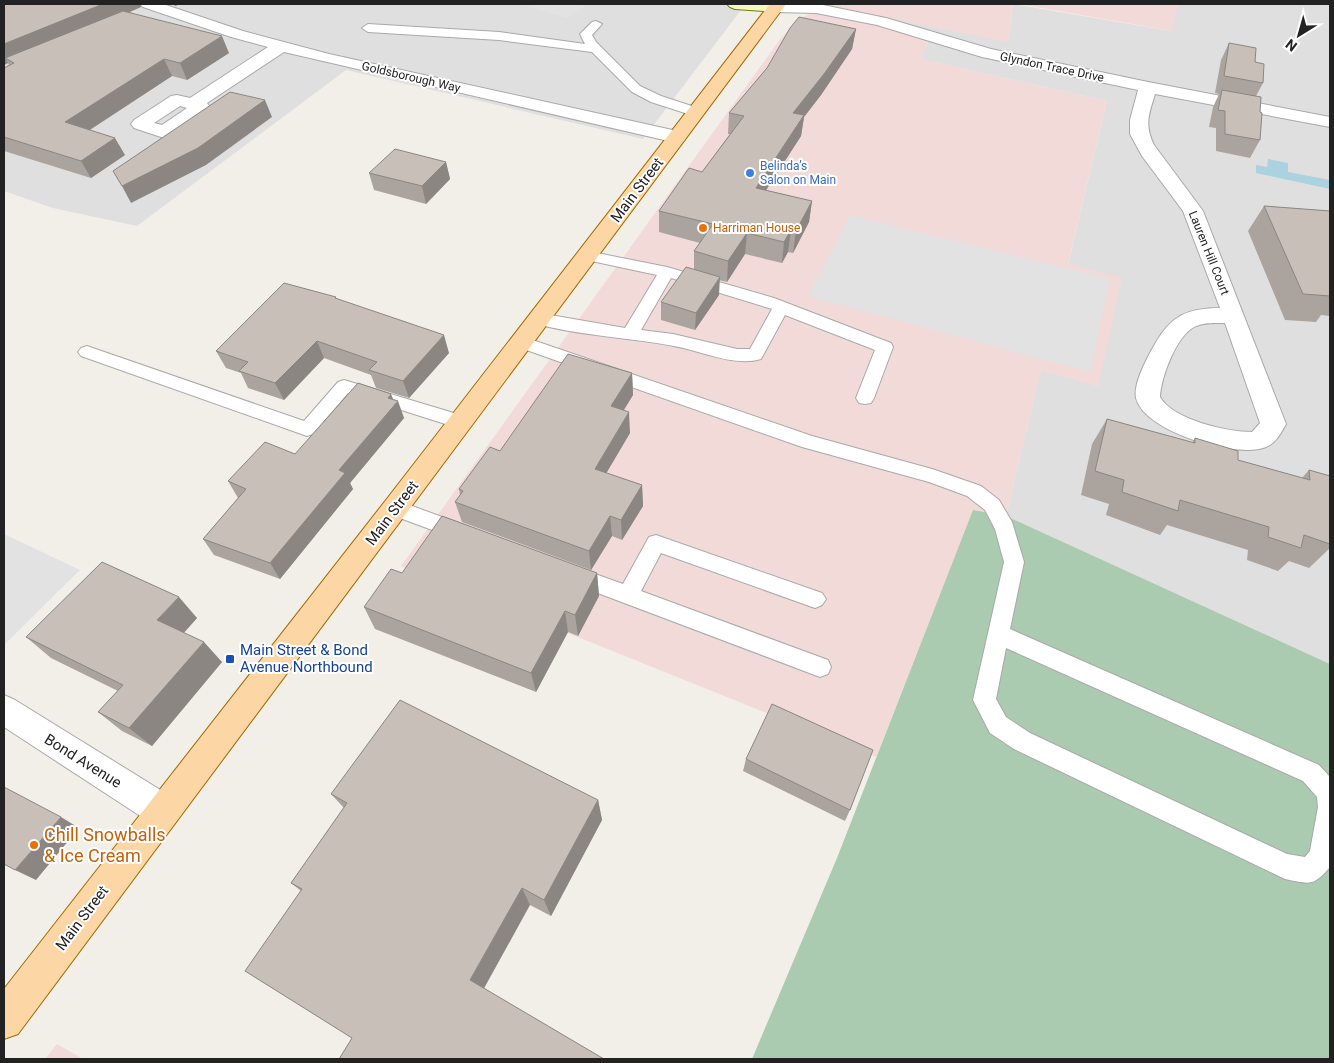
<svg xmlns="http://www.w3.org/2000/svg" width="1334" height="1063" viewBox="0 0 1334 1063" font-family="Roboto,sans-serif">
<rect width="100%" height="100%" fill="#f2efe9"/>
<path fill="#e0dfdf" d="M4,4H722L741,10L643,139L346,70L137,226L53,208L4,191Z
M821,4L1008,41L1013,4L1171,31L1178,4H1330V664L1006,516L1041,369L1098,386L1068,265L1107,101L920,59L928,42L869,23L814,12Z"/>
<path fill="#f2dad9" d="M821,4H1013L1008,42Z
M1019,4H1178L1172,31Z
M814,12L869,23L928,41L921,59L1107,101L1068,264L1122,278L1098,386L1041,370L1006,516L973,511L876,757L401,566L781,38L799,19Z
M57,1044L83,1059H45Z"/>
<path fill="#aacbaf" d="M973,510L1006,516L1330,664V1059H752L837,858Z"/>
<path fill="#e2e2e2" d="M521,4H587L567,18Z
M850,215L1110,279L1090,372L808,296Z
M4,534L80,570L5,644L4,643Z"/>
<path fill="#aad3df" d="M1268,159L1288,163V172L1330,180V189L1256,173V165L1267,167Z"/>
<g fill="none" stroke-linecap="round" stroke-linejoin="round">
<defs>
<path id="lane" d="M596,21L602,24L592,35L596,42L640,86L661,96L701,109L703,112L701,115H691L651,102L632,92L592,52L499,40L368,32L362,28L368,24L499,32L585,44L580,34L592,22Z
M587,251L667,267L774,298L891,343L893,347L874,398L871,403L865,404L859,403L856,398L875,350L785,315L761,359C734,367 701,351 674,346C627,337 579,336 533,323L531,319L533,315L539,313L625,328L657,275L582,259L579,256L582,253ZM671,278L772,309L750,349H737L673,334L641,330Z
M521,336L812,436L932,469L981,486L999,500L1012,522L1024,562L1010,629L1319,765L1330,777V867C1313,887 1309,884 1285,879L1014,749L990,733L973,700L1004,562L995,529L985,510L967,496L929,482L802,447L515,346L513,342L515,338ZM1006,648L1303,781L1317,797L1318,807L1310,851L1305,857L1287,854L1030,733L1006,717L996,699Z
M87,346L304,421L338,382L344,380L467,417L470,422L467,427L461,429L348,393L313,434L307,436L81,356L78,352L81,348Z
M396,500L469,527L472,533L469,539L462,541L389,514L386,508L389,502Z
M656,535L822,593L826,599L822,605L815,608L661,553L641,591L828,660L831,667L828,674L820,677L812,674L566,581L563,575L566,569L573,566L623,584L649,537Z"/>
<path id="street" d="M140,4H163L243,31L329,54L677,131L684,133L686,137L684,141L677,143L284,52L207,103L210,107L207,111L171,136L164,138L134,128L131,124L134,120L171,96L177,95L190,98L268,47L231,37L143,7ZM180,106L187,108L162,125L154,123Z
M770,4H818L886,18L991,49L1148,82L1330,117V127L1155,94C1149,114 1144,124 1154,145L1203,211L1286,424C1281,433 1276,443 1266,447C1237,459 1144,432 1136,398C1133,384 1148,356 1155,344C1171,316 1187,308 1220,308L1183,211L1142,156L1130,134V120L1138,90L982,57L877,25L816,13L776,12L770,10L768,7ZM1225,323L1260,423L1252,432C1228,432 1173,420 1160,397C1161,377 1176,337 1194,327C1203,322 1215,323 1225,323Z
M4,695L15,700L175,799L180,811L175,823L163,828L151,823L4,727Z"/>
<path id="secondary" d="M727,4H782L784,7L782,10L776,12L735,9L730,7Z"/>
<path id="primary" d="M770,4H786L18,1034L4,1039V989L386,500Z"/>
</defs>
<use href="#lane" stroke="#a9a9a9" stroke-width="2"/>
<use href="#street" stroke="#a9a9a9" stroke-width="2"/>
<use href="#secondary" stroke="#707d05" stroke-width="2"/>
<use href="#primary" stroke="#a06b00" stroke-width="2"/>
<use href="#lane" fill="#fff" fill-rule="evenodd"/>
<use href="#street" fill="#fff" fill-rule="evenodd"/>
<use href="#secondary" fill="#f7fabf" fill-rule="evenodd"/>
<use href="#primary" fill="#fcd6a4" fill-rule="evenodd"/>
</g>
<path fill="#aba49e" d="M4,4L141,7L130,12L229,53L187,80L172,76L90,130L125,155L91,178L4,151V68L9,65L8,63L4,65Z
M856,29L852,49L821,95L804,117L801,136L766,190L812,201L809,222L793,253L788,252L782,263L745,254L727,282L719,280V295L695,330L661,320V302L694,269V251L700,243L659,232V211L702,172L730,134H728L729,113L767,68Z
M1229,43L1255,62L1263,83L1256,96L1260,112V140L1250,158L1216,151V128L1209,127L1213,107L1219,94L1215,93L1221,60Z
M446,162L450,179L426,204L374,190L369,173Z
M1264,206L1330,211V316L1321,315L1316,322L1285,320L1248,231Z
M337,299L449,353L409,398L376,388L371,375L324,358L284,400L248,388L241,373L226,368L216,351Z
M632,373L633,395L624,410L630,433L606,473L642,485L643,506L622,540L612,536L591,570L462,522L455,502L460,495L459,489L500,451Z
M394,399L404,418L350,483L353,489L280,579L214,555L203,539L238,498L228,481L295,454Z
M1107,419L1192,443L1195,438L1238,460L1302,478L1309,470L1330,476V548L1309,568L1289,561L1278,571L1247,560L1248,550L1167,525L1160,535L1106,515L1109,504L1081,495L1092,444Z
M402,573H597L599,596L578,636L568,632L536,692L375,629L364,607Z
M197,618L184,633L222,662L152,746L122,731L98,712L118,691L51,658L26,637Z
M746,759L850,810L845,821L743,771Z
M331,794L598,800L602,820L551,916L530,905L352,1038L301,891L291,883L344,808Z"/>
<path fill="#8b8681" d="M103,4H140L141,7L12,62L5,58L8,63L4,65V44Z
M174,4H181L175,6Z
M856,29L852,49L821,95L804,117L801,136L754,209L756,188L793,113Z
M222,36L229,53L187,80L180,63Z
M164,59L172,76L74,140L65,122Z
M265,100L272,117L206,165L131,203L122,186Z
M115,138L125,155L91,178L81,161Z
M446,162L450,179L426,204L422,186Z
M812,201L809,222L793,253L796,231Z
M791,230L788,252L782,263L784,242Z
M747,233L745,254L727,282L728,261Z
M720,277L719,295L695,330L696,313Z
M444,335L449,353L409,398L403,381Z
M317,341L324,358L284,400L275,383Z
M632,373L633,395L613,427L611,406Z
M391,394L395,404L398,401L404,418L350,483L353,489L280,579L270,563L339,470L388,398Z
M629,412L630,433L597,489L595,469Z
M642,485L643,506L622,540L621,520Z
M610,516L612,536L591,570L589,551Z
M597,573L599,596L578,636L575,615Z
M179,597L197,618L176,641L157,620Z
M565,611L568,632L536,692L531,673Z
M204,642L222,662L152,746L129,728Z
M598,800L602,820L551,916L544,900Z
M61,817L79,828L36,880L15,870Z
M522,888L530,905L482,992L470,980Z"/>
<path fill="#c7bfb8" stroke="#8b8681" d="M4,4H103L4,44Z
M123,11L222,36L180,63L164,59L65,122L115,138L81,161L4,137V68L14,63L5,58Z
M799,17L856,29L824,74L793,113L804,115L756,188L812,201L796,231L791,230L784,242L747,233L728,261L694,251L713,224L659,211L689,168L702,172L744,116L729,113L767,68L790,28Z
M1229,43L1256,48L1255,62L1264,64L1263,83L1224,76Z
M1222,90L1261,97L1260,112L1262,113L1260,140L1225,134V111L1218,110Z
M230,92L265,100L198,148L122,186L113,171Z
M395,149L446,162L422,186L369,173Z
M1264,206L1330,211V296L1303,294Z
M686,267L720,277L696,313L661,302Z
M284,283L336,297L335,298L444,335L403,381L369,370L377,362L317,341L275,383L239,371L248,362L216,351Z
M568,354L632,373L611,406L629,412L595,469L642,485L621,520L610,516L589,551L455,502L463,491L459,489L490,447L500,451Z
M358,383L391,394L388,398L398,401L339,470L345,473L270,563L203,539L246,489L228,481L265,442L295,454Z
M1107,419L1195,443V438L1238,451V460L1310,480L1309,470L1330,476V544L1304,535L1301,548L1268,537L1269,527L1180,500L1178,511L1122,492L1124,480L1095,471Z
M442,516L597,573L575,615L565,611L531,673L364,607L391,569L402,573Z
M102,562L179,597L157,620L204,642L129,728L98,712L123,685L26,637Z
M400,700L598,800L544,900L522,888L470,980L604,1059H339L352,1038L245,971L302,889L291,883L347,803L331,794Z
M772,704L873,750L850,810L746,759Z
M4,787L61,817L15,870L4,864Z"/>
<circle fill="#3f7fe0" stroke="#fff" stroke-width="2" cx="750" cy="173" r="5"/>
<g fill="#e8710a" stroke="#fff" stroke-width="2">
<circle cx="703" cy="228" r="5"/>
<circle cx="34" cy="845" r="5"/>
</g>
<rect fill="#1a4fb4" stroke="#fff" stroke-width="2" x="225" y="654" width="10" height="10" rx="2.5"/>
<g text-anchor="middle" stroke-width="4" stroke-linejoin="round" paint-order="stroke">
<g font-size="12" fill="#222" stroke="#fff">
<text transform="translate(1052 67) rotate(12)" y="4">Glyndon Trace Drive</text>
<text transform="translate(411 77) rotate(13)" y="4">Goldsborough Way</text>
<text transform="translate(1209 253) rotate(68)" y="4">Lauren Hill Court</text>
</g>
<g font-size="12" fill="#366cbe" stroke="#fff" text-anchor="start">
<text x="760" y="170">Belinda’s<tspan x="760" dy="14">Salon on Main</tspan></text>
</g>
<g font-size="12" fill="#c56008" stroke="#fff" text-anchor="start">
<text x="713" y="232">Harriman House</text>
</g>
<g font-size="15" fill="#222" stroke="#fff">
<text transform="translate(637 190) rotate(-53)" y="5">Main Street</text>
<text transform="translate(392 513) rotate(-53)" y="5">Main Street</text>
<text transform="translate(83 761) rotate(32)" y="5">Bond Avenue</text>
<text transform="translate(82 918) rotate(-53)" y="5">Main Street</text>
</g>
<g font-size="15" fill="#164399" stroke="#fff" text-anchor="start">
<text x="240" y="655">Main Street &amp; Bond<tspan x="240" dy="17">Avenue Northbound</tspan></text>
</g>
<g font-size="18" fill="#c56008" stroke="#fff" text-anchor="start">
<text x="44" y="841">Chill Snowballs<tspan x="44" dy="21">&amp; Ice Cream</tspan></text>
</g>
</g>
<rect width="1334" height="1063" fill="none" stroke="#222222" stroke-width="10"/>
<g transform="translate(1299 35) rotate(217)" stroke="#ffffff" stroke-width="4" paint-order="stroke">
<path d="M0-4L9 19L0 12L-9 19Z" fill="#222222"/>
<text y="-8" font-size="14" font-weight="bold" text-anchor="middle" fill="#222222">N</text>
</g>
</svg>
